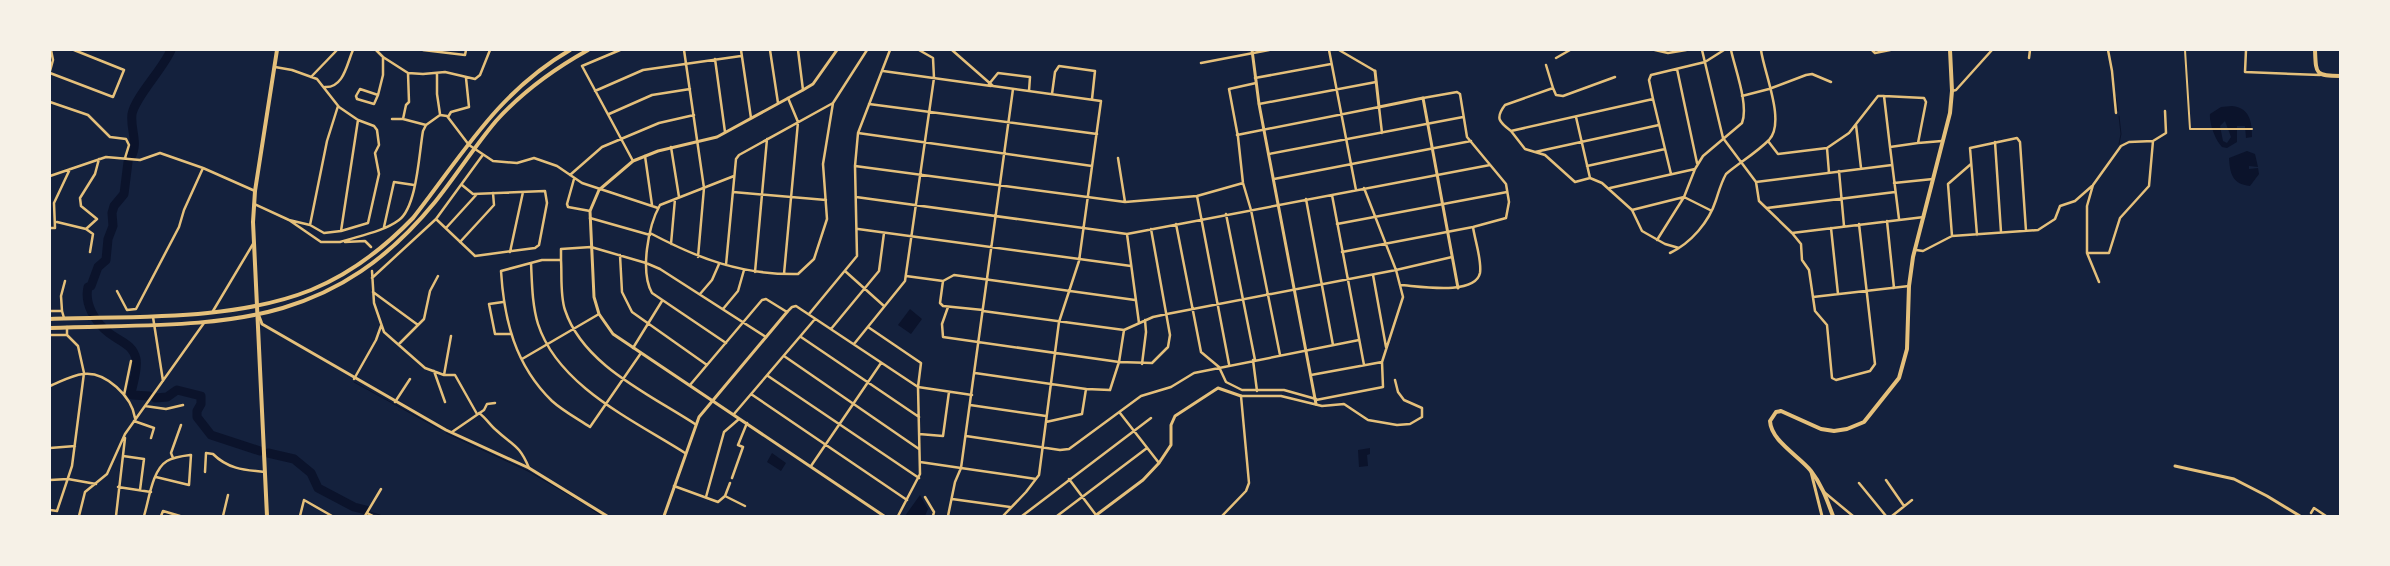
<svg xmlns="http://www.w3.org/2000/svg" width="2390" height="566" viewBox="0 0 2390 566" font-family="Poppins,sans-serif">
<rect width="100%" height="100%" fill="#14213d"/>
<path fill="#0b132b" fill-rule="evenodd" d="M2232,106C2250,108 2252,122 2252,137L2246,138L2245,126H2237V142L2227,148L2222,147C2215,140 2209,123 2210,114L2221,107ZM2225,121L2231,137L2227,143L2223,141L2220,126Z
M2247,151L2255,154L2258,167L2249,166V169L2258,168L2259,174L2250,186C2232,184 2230,173 2229,158Z
M910,309L922,319L911,334L898,325Z
M1370,448V454L1367,455L1368,466L1359,467L1358,450Z
M772,453L786,463L781,471L767,462Z
M920,495L928,509L925,516H905Z"/>
<g fill="none" stroke-linecap="round" stroke-linejoin="round">
<path stroke="#0b132b" stroke-width="1" d="M2116,97L2118,111
M2119,144L2121,134L2119,116
M354,382L441,430
M446,433L528,471L583,503
M590,508L602,516
M370,512L383,516
M398,516H403"/>
<path stroke="#0b132b" stroke-width="9" d="M131,157C139,142 130,130 132,114C135,97 163,69 171,50
M128,162L124,194L114,206L112,213L113,226L108,239L106,260L98,267L91,286L88,287C84,304 95,322 109,333C119,341 133,344 136,359C138,369 133,383 131,393L132,395L149,396
M155,398L167,397L177,390L201,396V404L197,411V417L211,435L260,451
M268,453L294,459L311,473L318,488L354,507L366,510"/>
<path stroke="#e5c07b" stroke-width="2" d="M2185,50L2190,129H2252"/>
<path stroke="#e5c07b" stroke-width="2.5" d="M376,50L383,57L408,73L423,74L445,72L475,79L480,75L490,50
M423,50L465,55L466,50
M620,50L582,66L633,161
M684,50L704,188L698,257
M741,50L751,118
M770,50L778,103
M798,50L803,90
M952,50L993,86L1101,101L1079,261L1059,322L1039,475L1026,492L1003,516
M1329,50L1356,190
M1339,50L1375,71
M1655,50L1668,53L1686,50
M1702,50L1723,138L1756,182L1759,201L1792,233L1801,244L1802,260L1809,270L1815,311L1827,325L1832,378L1836,380L1870,371L1875,364L1859,224
M1872,50L1875,53L1890,50
M2108,50L2112,71L2116,113
M2246,50L2245,72L2320,75
M1556,58L1570,50
M2029,58L2030,50
M715,59L725,132
M1201,63L1269,50
M1546,65L1553,88
M275,67L292,70L317,79L339,107L358,120L374,126L377,130L379,145L375,153L379,174L368,223L341,231L324,233L310,225L289,220
M1677,69L1697,163
M50,71L53,60L51,50
M883,71L991,86
M50,73L113,97L124,70L74,50
M408,73L409,102L406,105L403,119L426,125
M437,74V94L440,114
M311,77L337,50
M1615,77L1563,96L1556,95L1553,88L1505,105C1495,118 1499,122 1511,131L1653,99L1649,80L1651,75L1705,62L1724,50
M1255,78L1331,64
M1256,83L1229,89L1238,137L1243,183L1251,210L1280,355
M989,84L998,73L1030,77L1029,91
M325,87C344,88 347,63 353,50
M595,91L643,70L741,56
M1952,91L1956,90L1992,50
M1052,94L1055,72L1059,66L1095,71L1092,99
M378,95L374,104L357,99L356,96L360,89L378,95L383,75V57
M1742,96L1769,89L1806,75L1812,74L1831,82
M1884,96L1890,147
M1653,99L1671,174
M50,102L88,115L110,137L126,139L129,145L125,158
M869,104L1097,134
M1259,104L1376,82
M1379,107L1382,133
M609,114L652,95L690,89
M448,117L451,112L469,107L466,78
M1576,117L1590,178
M392,119H403
M1856,125L1861,168
M1511,131L1525,149L1545,155L1575,182L1590,178L1602,183L1632,210L1642,231L1665,244L1679,248
M858,133L1092,166
M1237,135L1379,107
M1768,141L1778,154L1827,148L1849,133L1878,96H1884L1924,98L1926,102L1918,143L1942,141
M1995,142L2001,232
M671,147L679,197
M1827,148L1829,173
M1535,152L1659,125
M1269,154L1463,117
M645,156L652,205
M1118,158L1125,202
M855,166L1125,202L1197,196L1243,183
M1587,166L1665,149
M1839,171L1844,226
M570,175L602,147L659,123L694,115
M50,176L106,157L140,160L160,153L203,168L255,191
M574,179L567,204L568,207L590,211
M1274,179L1471,141
M1756,182L1892,165
M1894,183L1933,179
M1610,188L1695,169
M733,192L826,200
M1332,195L1364,365
M1197,196L1229,364
M856,197L1127,234L1490,165
M1306,199L1333,345
M254,204L289,220L321,242H339
M1767,208L1895,192
M1632,210L1684,197L1657,240
M1710,210L1684,197L1695,169L1703,156L1742,123C1749,105 1735,69 1731,50
M1226,214L1255,360
M590,218L650,235
M436,219L475,256L535,248L539,245L547,203L545,191L473,194L462,185
M1899,219L1890,147L1918,143
M1887,221L1894,288
M57,222L86,229L93,234L90,252
M1176,224L1201,352L1219,367L1226,382L1242,390H1284L1316,399
M1337,224L1507,192
M310,225L327,141L338,106
M384,227L394,182L414,185
M50,228H55L54,203L70,169
M446,228L477,194
M1831,228L1838,294
M86,229L97,219L81,206L80,198L95,174L99,159
M858,229L1131,266
M341,231L358,120
M650,233C699,259 742,275 798,274L814,259L827,219L823,164L833,103L867,50
M1792,233L1924,217
M1127,234L1139,323
M1977,235L1970,148L2017,138L2020,142L2026,231
M1952,236L1948,184L1971,164
M340,242C358,236 383,232 399,220C417,207 419,153 423,131L426,125L440,115L447,116L469,145L493,161L517,163L534,158L557,166L582,183L658,208
M345,242L365,241L371,247
M460,242L494,205L493,193
M671,244L675,199
M1916,250L1923,251L1952,236L2038,230L2055,219L2060,206L2075,201L2092,186
M510,252L523,192
M1342,252L1473,227L1506,218L1509,202L1506,184L1467,137L1460,94L1457,92L1423,98
M1670,253C1691,243 1709,222 1716,200C1719,191 1721,183 1726,174C1739,163 1756,153 1769,140C1786,122 1764,73 1761,50
M2087,253H2109L2120,218L2149,186L2153,141
M620,255L622,292L632,312L707,365
M561,260C562,275 560,295 565,310C583,365 649,394 695,424
M531,263C532,283 532,304 538,324C558,386 633,420 685,453
M726,265L736,159L739,155L833,103
M372,271L374,303L384,332L425,368L444,375H455L477,414
M845,271L884,306
M755,272L767,139
M784,274L798,122L788,98
M1373,275L1386,347
M906,276L943,281L954,275L1135,300
M372,278L436,219L482,156
M943,281L940,303L943,306L983,310
M2099,282L2087,253V206L2093,185L2121,146L2129,142L2153,141L2166,133L2165,111
M1400,285C1418,286 1475,296 1480,273C1482,260 1475,241 1473,227
M117,291L127,310L136,309L179,227L184,210L203,168
M373,292L418,325
M700,294L712,280L719,264
M1813,297L1909,286
M503,302L489,304L495,334H510
M948,307L942,324L943,337L1119,362L1152,363L1168,347L1170,335L1151,229
M723,309L738,291L744,270
M50,311H62L64,318
M62,311L61,296L65,281
M213,311L253,244
M983,311L1124,330L1153,317L1167,314L1396,270L1452,257
M809,314L857,256L855,166L858,133L890,50
M153,317L163,381
M868,327L921,363L918,387L920,474L898,516
M831,329L879,271L884,233
M50,335H67
M801,337L919,417
M726,343L652,293C640,272 648,226 660,205L734,176
M399,344L424,319L430,291L438,276
M854,344L905,281L934,78L933,58L919,50
M633,348L662,301
M641,353L590,427C578,419 563,411 552,401C515,365 504,320 501,271L542,260H561V249L591,247L646,263L660,269L766,337
M784,356L919,449
M522,359L599,314
M1253,360L1257,391
M1142,364L1146,332L1145,320
M434,371L445,402
M975,373L1086,389L1110,390L1119,362L1124,330
M444,375L451,336
M1311,375L1382,362
M768,376L919,478
M354,379L376,340L381,326
M690,385L762,300L766,299L787,312L792,307L796,306L918,387L972,395
M50,386C60,382 72,375 83,374C106,371 132,397 135,418
M751,394L907,500
M124,395L131,361
M1316,400L1383,387L1382,362L1403,297L1396,270L1364,188
M395,402L410,379
M970,405L1046,416
M145,406L166,409L183,405
M479,413C486,418 490,425 496,430C513,446 519,444 529,468
M1120,413L1159,463
M734,414L815,319
M134,421L154,428L151,438
M1046,422L1082,414L1086,389
M452,432L484,410L487,404L495,403
M919,434L943,436L949,392
M966,436L1060,450L1069,449L1141,396L1171,387L1194,373L1359,340
M50,448L75,446
M123,456L144,459L140,490
M173,458L171,453L181,425
M920,462L961,468
M811,466L881,363
M961,468L1036,479
M205,472L206,453L213,454C228,469 244,470 265,472
M732,478L743,447L738,445L747,423
M1069,479L1096,515
M50,480L68,479L96,484
M1886,480L1904,506
M1859,483L1886,516
M674,486L718,502L725,496L730,483
M118,487L151,492
M1824,492L1853,516
M725,496L745,506
M706,497L724,432L739,419
M925,497L934,512L933,516
M952,499L1010,507
M50,510L57,511L72,466L84,373L78,346L67,335V327
M367,513L373,516
M2311,513L2314,508L2326,516
M79,516L85,492L107,474L125,434L204,323
M116,516L125,438
M144,516C149,500 152,470 167,461C174,457 183,456 191,455L189,485L156,477
M161,516L163,511L180,516
M223,516L228,495
M300,516L304,500L332,516
M365,516L381,489
M948,516L955,482L961,468L1013,89
M1022,516L1151,418
M1057,516L1147,448
M1222,516L1246,491L1249,483L1241,396H1281L1322,406L1344,404L1368,420L1397,425L1410,424L1422,417V408L1404,400L1398,392L1395,380
M1892,516L1912,500"/>
<path stroke="#e5c07b" stroke-width="3" d="M837,50L813,84L803,90L717,137L658,151L633,161L599,190L590,211L594,297L599,314L613,334L884,516
M1252,50L1259,104L1316,404
M1375,71L1379,107L1423,98L1458,288
M259,316L262,324L446,430L529,468L607,516
M1811,472L1822,516
M664,516L699,417L787,312
M1095,516L1143,480L1159,463L1171,445V425L1175,416L1218,388L1241,396"/>
<path stroke="#e5c07b" stroke-width="3" d="M2175,466L2234,479L2267,496L2300,516"/>
<path stroke="#e5c07b" stroke-width="4" d="M2315,50C2316,74 2315,76 2340,76
M267,516L253,222L255,191L277,50
M1833,516C1827,500 1822,485 1811,471C1799,456 1771,441 1770,421L1776,412L1781,411L1821,429L1834,431L1847,429L1864,422L1899,378L1907,349L1909,286L1913,257L1950,113L1952,91L1950,50"/>
<path stroke="#e5c07b" stroke-width="4" d="M50,319C132,316 234,321 311,290C350,274 384,248 413,218C463,154 498,92 570,50
M50,328C208,322 324,338 435,202C456,176 474,147 496,121C523,91 554,69 588,50"/>
</g>
<rect width="2390" height="566" fill="none" stroke="#f6f1e7" stroke-width="102"/>
</svg>
